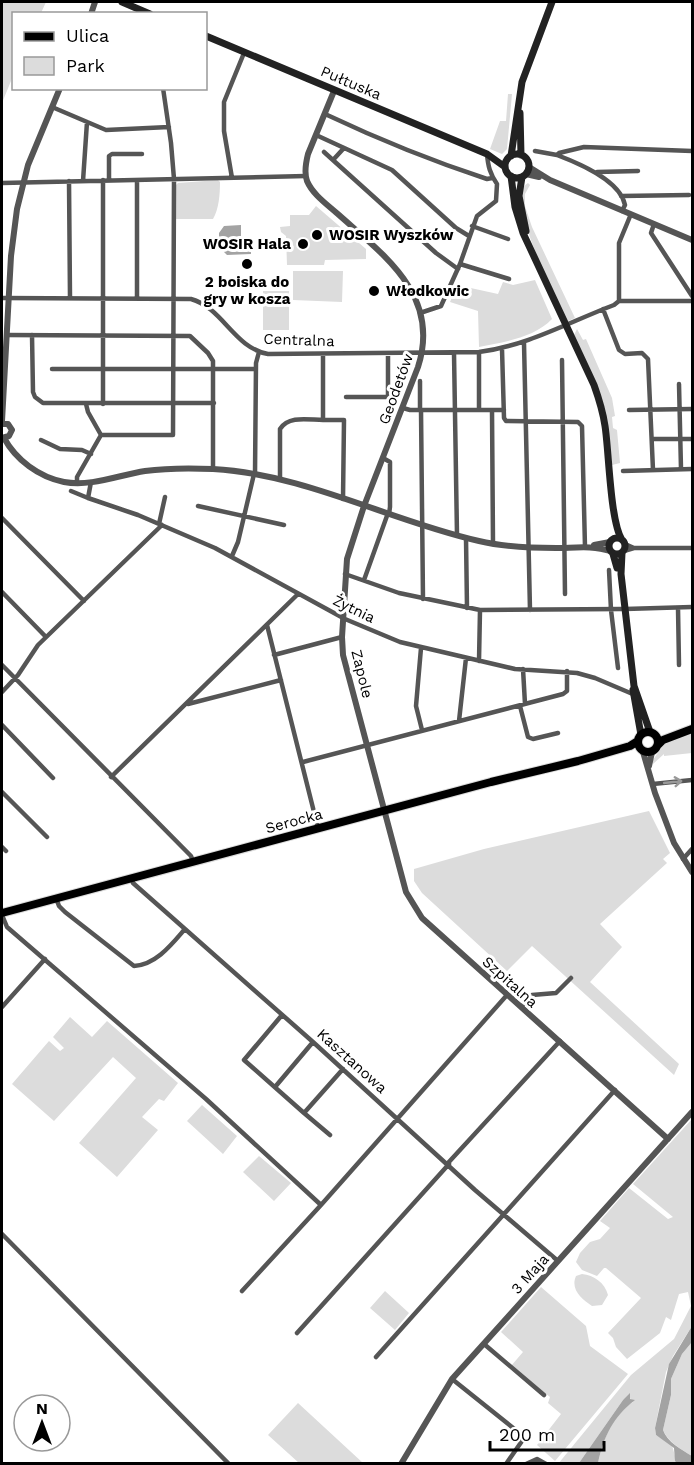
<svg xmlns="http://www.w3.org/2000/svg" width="694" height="1465" viewBox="0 0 694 1465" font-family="'Work Sans',sans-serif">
<rect width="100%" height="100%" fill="#fff"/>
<path fill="#dcdcdc" d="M2,2H46L41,13L14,14L13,76L2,103Z
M508,94H512L507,149L502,154L490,149L500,121H506Z
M218,180L220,182C220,194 219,209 213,219H175L176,185L178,183Z
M528,183L530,185L525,194V206L532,227L575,318L566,322C556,299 513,212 522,190C523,187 525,185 528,183Z
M316,206L366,249V259L325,260L324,265H287L286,236L281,232L280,227L290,226V215H309Z
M293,271H343L342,302L293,300Z
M535,280L552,319C534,338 503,342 479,347L478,311L450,302L457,285L498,294L503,282L513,285Z
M263,291H289V330H263Z
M577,329L583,340L586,339L612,398L615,416L612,417L613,428L617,430L620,463L612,465L605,409L574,335Z
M692,734V753L664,756V754L653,764L652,761L666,742Z
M649,811L670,853L663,859L667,863L600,924L622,947L590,982L679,1064L674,1075L532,946L507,971L422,893L414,881V869L484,849Z
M70,1017L92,1037L107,1021L178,1083L164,1101L159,1099L142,1117L158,1130L117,1177L79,1143L136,1078L113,1057L54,1121L12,1084L49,1041L60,1051L64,1048L53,1037Z
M202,1105L237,1136L223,1154L187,1121Z
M692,1119V1326L673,1356L666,1372L655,1428L656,1435L672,1445L675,1456L678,1448L686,1453L687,1456L676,1460L677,1463H598C603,1441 612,1414 633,1402L629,1397L623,1400L579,1463L558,1464L631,1375L674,1339L691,1306L688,1292L679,1294L671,1320L666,1317L660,1333L627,1359L616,1347L613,1338L608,1333L641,1298L606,1268H604L597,1276L582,1270L576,1262L580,1253L590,1242L600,1239L610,1228L600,1221L629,1188L668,1219L673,1217L633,1184Z
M259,1156L291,1183L274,1201L243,1172Z
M582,1274C594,1275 605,1283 608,1295L602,1305L592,1306C582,1299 570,1290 576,1276Z
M541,1287L586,1326L590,1346L628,1374L555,1461L537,1445L561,1414L548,1403L550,1397L511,1366L523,1352L501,1332Z
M385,1291L409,1313L395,1330L370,1308Z
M692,1342V1456C682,1450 668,1442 663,1430L671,1395V1379L682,1354Z
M298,1403L363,1463H299L268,1435Z"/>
<path fill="#a3a3a3" d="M241,225V250H251V254L227,255L219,247V233L224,226Z
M692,1326V1342L682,1354L671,1379V1395L663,1430C667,1442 682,1450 692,1456V1463H677L675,1461L674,1448L656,1435L655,1428L669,1364Z
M630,1393V1399L635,1400C613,1417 604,1436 598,1463H579L623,1400Z"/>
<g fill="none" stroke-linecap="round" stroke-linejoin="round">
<defs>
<path id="primary" d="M638 742a10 10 0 1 1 20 0a10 10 0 1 1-20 0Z
M658,745L663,740L692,729
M2,913L491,782L578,761L630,746L638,741"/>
</defs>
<use href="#primary" stroke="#dbdbdb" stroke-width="10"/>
<path stroke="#555" stroke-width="4.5" d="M52,107L106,130L169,127
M325,114C380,140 429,160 487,179L492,178
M316,135L392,170L456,228L469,236
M535,151L557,155
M324,152L436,253L458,269
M333,160L344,148
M597,172L638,171
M232,178L224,131V102L244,53
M103,180V404
M109,180V156L112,154H142
M137,180V298
M69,181L70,298
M83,181L87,122
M2,183L306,176
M621,196L689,195
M622,211L625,205C620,180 578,163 557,155L559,153L584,147L692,151
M654,224L651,233L692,296
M472,226L508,239
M460,264L509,279
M2,298L191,299C223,308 234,348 268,354L479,352C527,346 569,322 614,305L619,301V243L631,214
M619,301H692
M603,309L619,350L625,354L642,353L648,359L653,470
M420,313L441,306L460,264L477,216L496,201L497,184C490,174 488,166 487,154
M7,335L190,336L208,353L213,361V469
M32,335L33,392L35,397L43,403H214
M524,343L530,610
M502,349L504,418L506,421L578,422L582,426L585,547
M479,352V410
M454,353L457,535
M562,360L565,594
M52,369H256
M420,381V410
M679,384L681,469
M346,397H388V353
M86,404L88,412L101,435H173L174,179L171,143L163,88
M403,408L410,410H504
M421,410L423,599
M492,410L493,544
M629,410L692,409
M323,420H344L343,499
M652,439H692
M41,440L60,449L82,450L91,454
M383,458L390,462V507L389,514
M623,471L692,469
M255,474L256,363L259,352
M280,479V429C289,415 309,420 323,420V354
M91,482L88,498L138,515L215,548L345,619L400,642L515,669L577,673L595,678L635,695
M77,483V477L101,435
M71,491L88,498
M198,506L284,525
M2,518L84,601
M159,524L165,497
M466,538L467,608
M625,544L634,548
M624,551L634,548H692
M232,556L238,542L254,474
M609,570L611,610L618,668
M345,574L399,593L480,610L622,609
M364,580L388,513
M2,592L46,637
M678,608L679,665
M625,609L692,607
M267,625L318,828
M421,648L416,706L422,730
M274,655L342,637
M479,661L480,610
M2,665L191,856L193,862
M523,669L525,704
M2,692L18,675L38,645L162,525
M188,704L281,680
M520,706L528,737L533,739L558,733
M459,721L466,658
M2,725L53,778
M303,762L563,694L567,691V671
M111,777L298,594
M653,784L692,780
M2,792L47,837
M2,847L6,851
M683,859L692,849
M132,879L133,883L313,1042L475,1190L558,1261
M56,898L59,906L65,912L134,966C156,965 172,944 185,929
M2,915L7,927L206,1099L321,1205
M2,1007L45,959
M521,1007L532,995L556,993L571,978
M282,1015L244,1060L304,1113
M275,1087L313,1042
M330,1135L304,1113L343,1069
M448,1163L560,1041
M2,1234L229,1464
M242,1291L321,1205L507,995
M297,1333L449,1164
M484,1344L544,1395
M376,1357L615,1090
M452,1379L522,1435V1441L506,1464
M526,1464L537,1459L546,1464"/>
<path stroke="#555" stroke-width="6" d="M91,14L95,2
M334,91L308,154C306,162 304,173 307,181C313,195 328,205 339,215C385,256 441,296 418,367L364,506L347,559L342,637L343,655L406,892L422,918L668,1139
M529,167L550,180L692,240
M526,174L539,177
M2,421L11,256L17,209L28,165L60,88
M2,424H8L12,430L9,436L2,438
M4,438C16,460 39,477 64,482C91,487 119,475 145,471C167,468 190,468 213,469C305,474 390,521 479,541C504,547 530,548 556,548C573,548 593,545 610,551
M594,545L610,542
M643,752L655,793L674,843L692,872
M649,766L652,752
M401,1464L452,1379L692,1112"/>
<path stroke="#222" stroke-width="7" d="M122,2L150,14
M206,36L487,154L505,167
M520,113L521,155
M505 166a12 12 0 1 1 24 0a12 12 0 1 1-24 0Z
M511,156L522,82L552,2
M511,176L515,207L523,233L594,385C599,399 603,412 605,426C609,451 610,521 622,540
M522,177L519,196L526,231
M609 546a8 8 0 1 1 16 0a8 8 0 1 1-16 0Z
M622,553L621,574L634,686L650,732
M613,554L617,568
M633,690L641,735"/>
<use href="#primary" stroke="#000" stroke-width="8"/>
</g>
<defs><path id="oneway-shaft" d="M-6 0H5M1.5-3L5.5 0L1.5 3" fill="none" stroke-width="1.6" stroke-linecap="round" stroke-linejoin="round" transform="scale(1.5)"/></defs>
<use stroke="#999" href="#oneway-shaft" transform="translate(673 782) rotate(-6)"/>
<g fill="#000" stroke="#fff" stroke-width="2">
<circle cx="317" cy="235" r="6"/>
<circle cx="303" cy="244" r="6"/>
<circle cx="247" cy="264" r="6"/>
<circle cx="374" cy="291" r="6"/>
</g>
<g text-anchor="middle" stroke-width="6" stroke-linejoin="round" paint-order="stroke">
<g font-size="15" fill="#000" stroke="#fff">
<text transform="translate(351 83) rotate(23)" y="5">Pułtuska</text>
<text transform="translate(299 340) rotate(2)" y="5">Centralna</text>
<text transform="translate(396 389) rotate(-70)" y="5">Geodetów</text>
<text transform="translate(354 609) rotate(26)" y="5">Żytnia</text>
<text transform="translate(362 674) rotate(76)" y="5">Zapole</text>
<text transform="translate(294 821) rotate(-15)" y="5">Serocka</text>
<text transform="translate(510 982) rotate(42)" y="5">Szpitalna</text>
<text transform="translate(352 1061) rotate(42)" y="5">Kasztanowa</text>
<text transform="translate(530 1274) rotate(-48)" y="5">3 Maja</text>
</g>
<g font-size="15" font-weight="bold" fill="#000" stroke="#fff" text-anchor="start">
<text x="329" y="240">WOSIR Wyszków</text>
<text x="291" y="249" text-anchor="end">WOSIR Hala</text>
<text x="247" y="287" text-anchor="middle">2 boiska do<tspan x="247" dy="17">gry w kosza</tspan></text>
<text x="386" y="296">Włodkowic</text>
</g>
</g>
<rect width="694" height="1465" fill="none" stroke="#000000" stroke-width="6"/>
<rect x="12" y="12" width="195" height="78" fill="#ffffff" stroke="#999999" stroke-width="1.5"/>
<rect x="24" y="32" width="30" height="9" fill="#000000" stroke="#999999" stroke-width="1.5"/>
<text x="66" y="42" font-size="18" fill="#000000">Ulica</text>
<rect x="24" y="57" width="30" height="18" fill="#dcdcdc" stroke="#999999" stroke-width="1.5"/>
<text x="66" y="72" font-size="18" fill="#000000">Park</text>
<g transform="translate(42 1423)"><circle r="28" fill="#ffffff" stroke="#999999" stroke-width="1.5"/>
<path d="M0-4.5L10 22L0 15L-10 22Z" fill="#000000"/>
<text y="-9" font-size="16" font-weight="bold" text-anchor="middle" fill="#000000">N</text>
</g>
<path d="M490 1441v9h114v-9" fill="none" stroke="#000000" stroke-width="3"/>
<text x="499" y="1441" font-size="18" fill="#000000" stroke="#ffffff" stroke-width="4.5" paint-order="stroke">200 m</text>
</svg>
